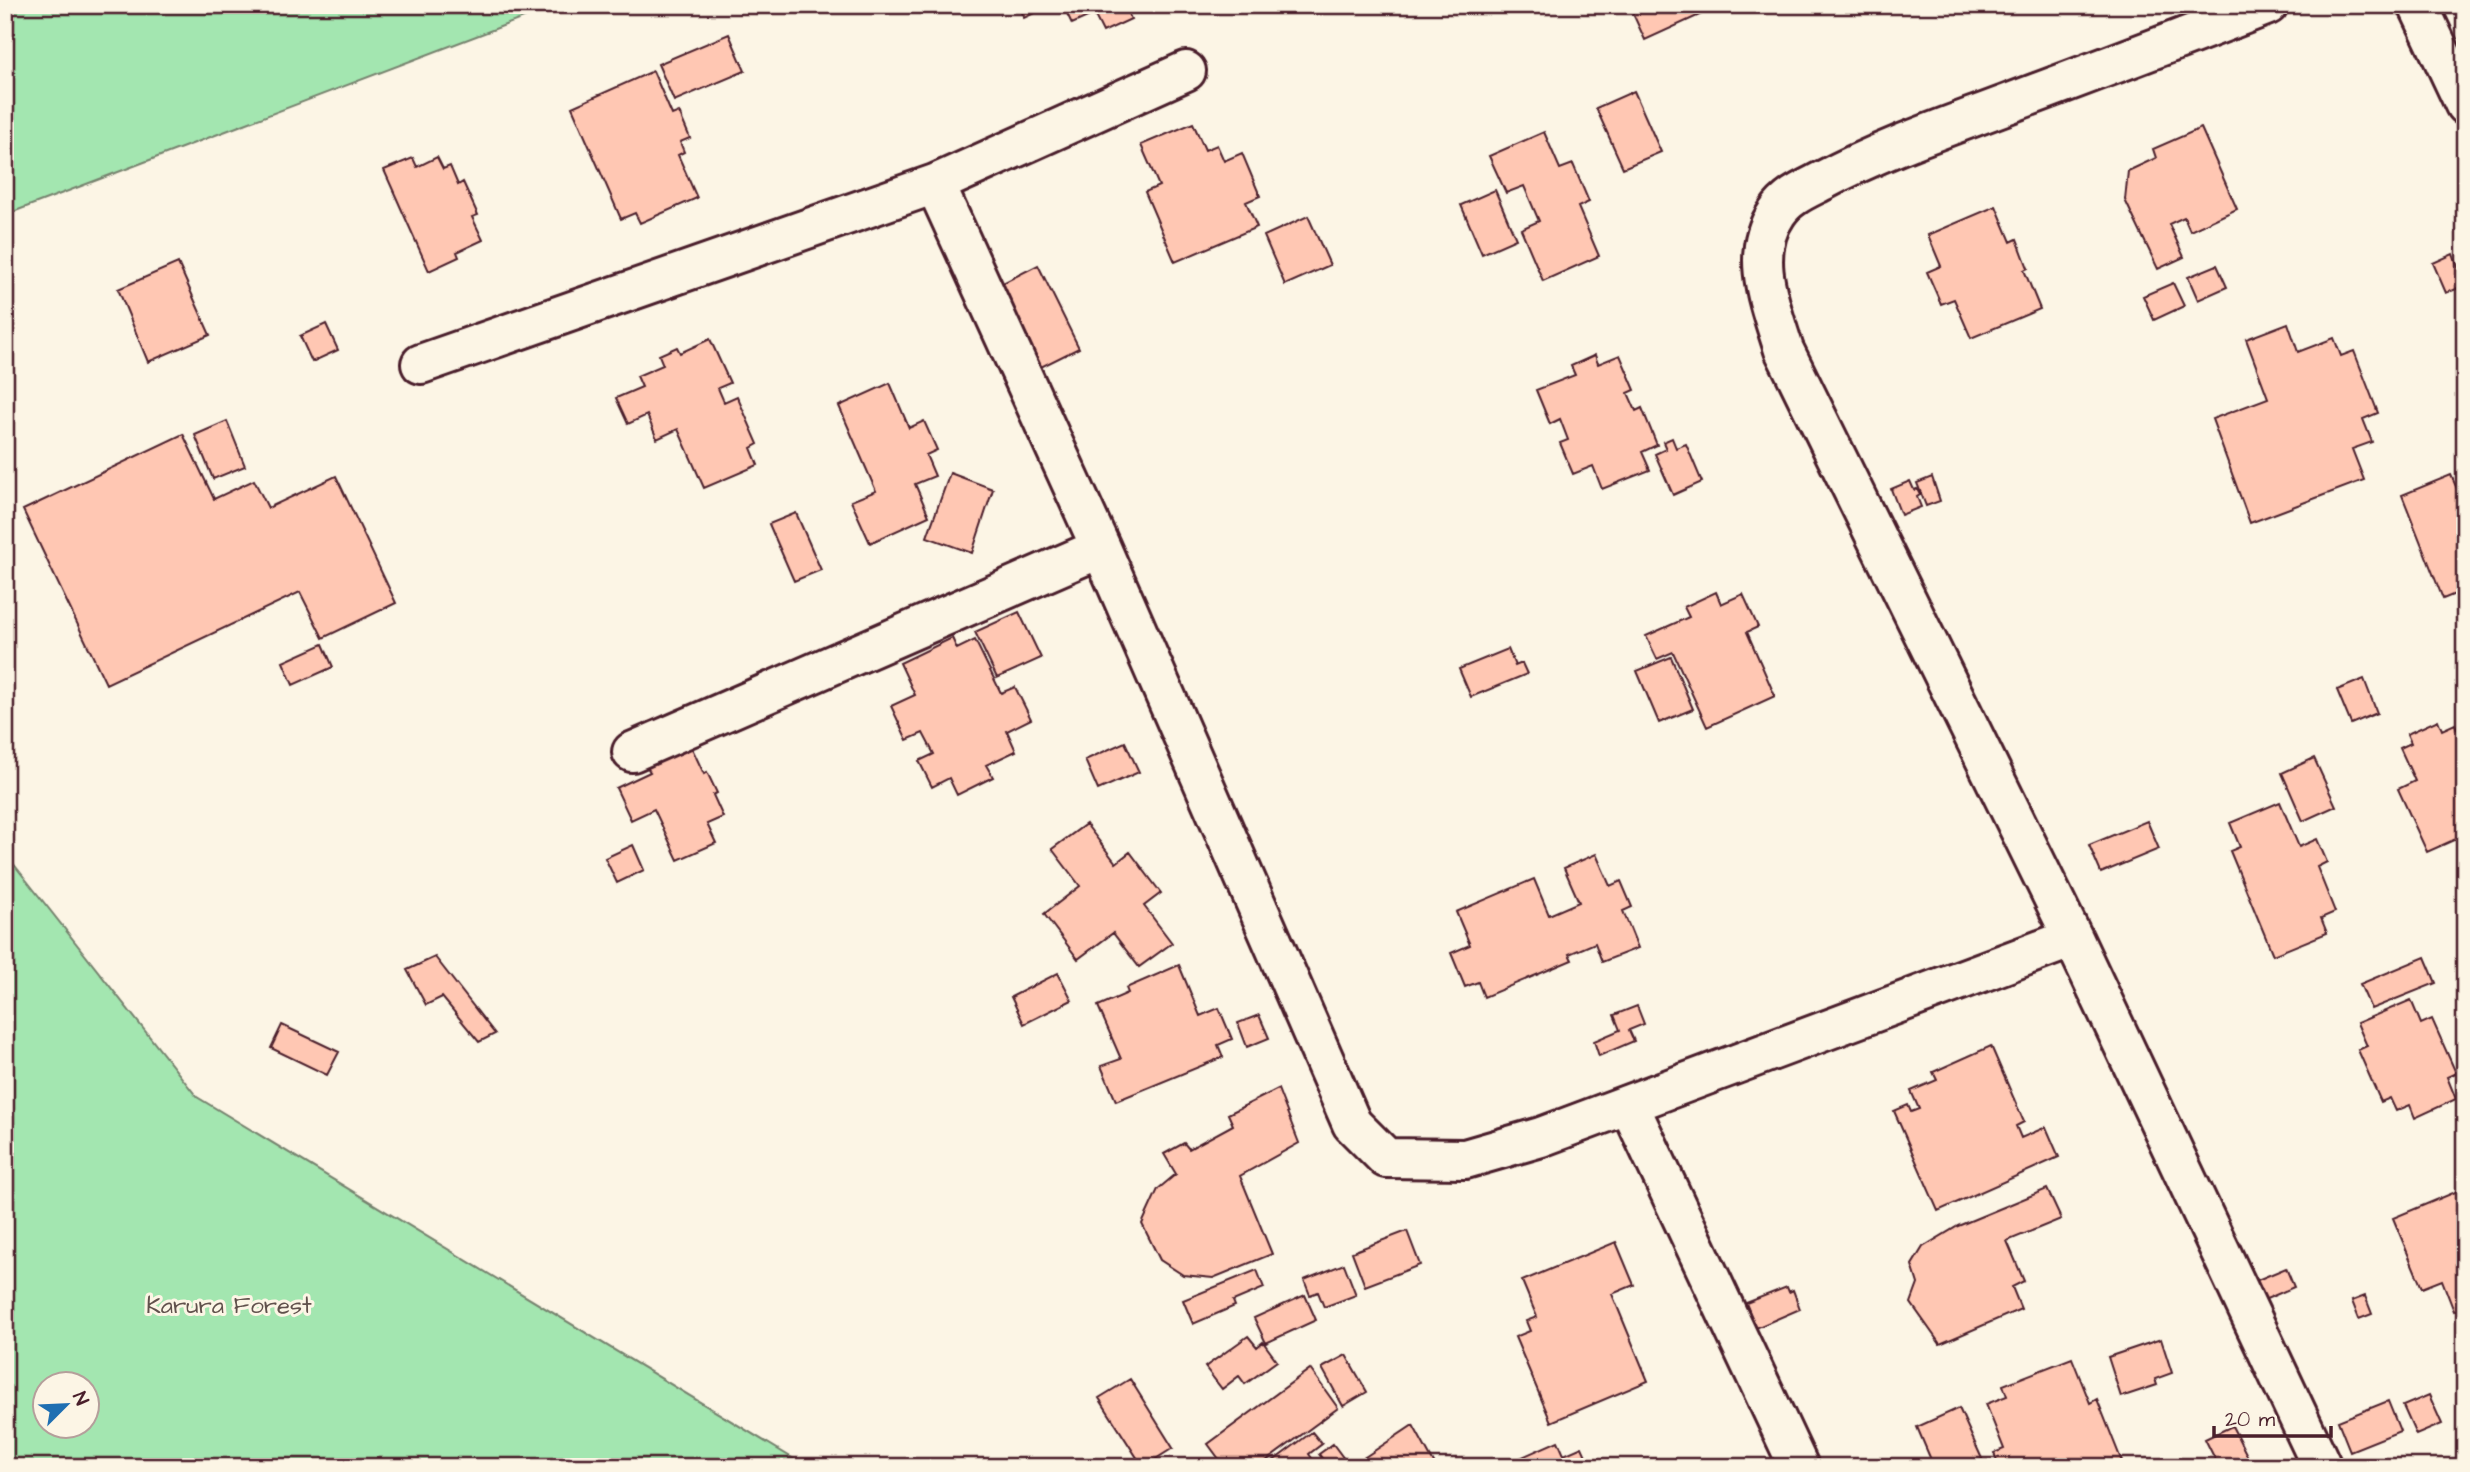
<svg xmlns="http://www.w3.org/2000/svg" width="2470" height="1472" viewBox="0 0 2470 1472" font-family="'Architects Daughter',sans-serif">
<rect width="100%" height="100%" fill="#fcf5e5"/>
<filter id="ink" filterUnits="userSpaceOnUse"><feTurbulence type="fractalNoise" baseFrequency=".0143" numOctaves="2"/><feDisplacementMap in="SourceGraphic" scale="14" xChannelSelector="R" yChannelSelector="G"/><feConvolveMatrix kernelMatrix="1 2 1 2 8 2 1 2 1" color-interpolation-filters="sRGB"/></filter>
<g filter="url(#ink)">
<path fill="#a3e6b0" stroke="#76826e" stroke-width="2" fill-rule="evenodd" d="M5,5H558L5,215Z
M5,853L197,1097L807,1467H5ZM46,1384H88V1426H46Z"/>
<path fill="#ffc7b3" stroke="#4a1f2b" stroke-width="2" d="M1019,5H1051L1024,18Z
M1063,5H1124L1131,19L1103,32L1094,14L1072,24Z
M1629,5H1701L1704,13L1645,40Z
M2465,5V29L2456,9Z
M729,34L745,71L674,101L658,64Z
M653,71L672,115L679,112L690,138L680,142L684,152L678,155L697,198L640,223L635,213L621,219L572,107Z
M1634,91L1661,152L1623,168L1596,108Z
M1193,123L1205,150L1217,145L1224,161L1242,153L1260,196L1246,202L1257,227L1175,262L1145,192L1159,186L1141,145Z
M2201,128L2237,209L2190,231L2184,217L2169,224L2184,257L2158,269L2125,200L2128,171L2156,158L2153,149Z
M1544,132L1560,169L1573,164L1589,202L1578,207L1599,256L1543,281L1521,229L1539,221L1524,186L1506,193L1489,156Z
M437,157L443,169L450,166L458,185L463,182L478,215L472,217L483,240L457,252L459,257L429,271L384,170L413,158L417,167Z
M1495,190L1516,239L1482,254L1461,205Z
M1996,206L2011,242L2017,239L2028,268L2024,270L2040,309L1971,338L1954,299L1941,304L1927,272L1941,266L1928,235Z
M1308,216L1330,265L1285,285L1264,236Z
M2453,254L2465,286L2446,293L2433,263Z
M178,263L210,335L148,362L118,289Z
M1038,265L1079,348L1039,368L997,286Z
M2217,265L2227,287L2198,300L2188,277Z
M2173,283L2184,306L2154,320L2143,296Z
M2288,323L2298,352L2334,338L2341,356L2354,351L2378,413L2363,419L2372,442L2352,449L2364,480L2250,523L2212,419L2268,398L2246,339Z
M326,324L338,350L312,362L300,336Z
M710,339L730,383L718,388L724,402L737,396L758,444L751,448L758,465L704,488L678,429L657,439L647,415L628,424L616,398L642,387L637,376L663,365L659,355L677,347L680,353Z
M1595,355L1598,364L1620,355L1635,390L1628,393L1636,411L1642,408L1657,445L1642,452L1650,470L1602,489L1593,466L1573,474L1560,443L1568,440L1560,419L1550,424L1536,390L1575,375L1571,366Z
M890,383L909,428L924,421L937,450L926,455L935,476L915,484L929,516L870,543L851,501L876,491L839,406Z
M227,421L245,466L213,479L195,435Z
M183,434L214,499L254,480L268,508L336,476L396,603L323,638L300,592L106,684L23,510Z
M1672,438L1676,448L1686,444L1702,482L1673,495L1655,454L1666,449L1663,442Z
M950,473L993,489L972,553L927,537Z
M2451,475L2465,507V590L2443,599L2402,495Z
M1932,477L1940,501L1926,506L1917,483Z
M1910,481L1914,490L1917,489L1920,495L1917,497L1921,507L1901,515L1891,489Z
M796,513L821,570L794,581L769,524Z
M1716,592L1721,604L1743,594L1758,627L1747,632L1775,696L1707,727L1673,652L1657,659L1646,636L1689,617L1684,607Z
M1019,612L1041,658L997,678L975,632Z
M952,638L957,649L975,640L1001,693L1015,687L1031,719L1007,731L1016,751L986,765L993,777L957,795L949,778L932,787L919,761L934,754L923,733L907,740L891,706L915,695L900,663Z
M323,644L333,667L293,685L283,662Z
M1508,649L1515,666L1522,663L1527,674L1471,697L1459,669Z
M1671,657L1693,709L1659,723L1637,671Z
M2364,679L2377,713L2351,724L2337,690Z
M2438,720L2442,730L2455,724L2465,747V835L2427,852L2398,789L2415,781L2400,748L2411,743L2407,734Z
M1125,742L1139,772L1098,790L1085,760Z
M690,744L704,774L707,772L717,793L713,795L723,817L707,824L716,843L678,860L654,809L631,820L616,788L650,772L646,765Z
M2314,758L2336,806L2303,821L2282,773Z
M2280,802L2299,847L2317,839L2327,862L2317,867L2335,912L2321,918L2327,933L2273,955L2230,851L2240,847L2230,823Z
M2147,821L2159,849L2101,873L2089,845Z
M1086,824L1116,863L1130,852L1161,893L1144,906L1172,943L1139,967L1113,933L1078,959L1044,914L1080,886L1052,849Z
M633,845L644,870L617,883L605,858Z
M1596,854L1610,886L1621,881L1632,907L1623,911L1638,948L1602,962L1595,943L1569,954L1572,960L1484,997L1478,982L1465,987L1451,953L1470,945L1456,912L1534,879L1549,915L1579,902L1564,868Z
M435,957L495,1034L479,1042L442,997L426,1005L407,970Z
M2425,957L2436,983L2371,1009L2360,984Z
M1179,965L1200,1016L1219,1008L1232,1039L1218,1045L1223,1057L1116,1101L1101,1066L1121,1059L1098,1006L1128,993L1126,988Z
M1058,973L1072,1000L1024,1024L1011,997Z
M2411,1000L2421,1024L2432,1019L2456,1073L2447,1077L2456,1099L2415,1118L2410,1105L2396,1111L2390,1098L2381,1102L2358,1050L2367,1046L2357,1023Z
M1637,1006L1644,1024L1629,1030L1634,1041L1599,1056L1594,1041L1620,1030L1614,1015Z
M1259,1015L1269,1038L1247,1047L1238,1023Z
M282,1025L339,1052L327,1075L271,1048Z
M1991,1046L2024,1122L2016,1126L2021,1138L2046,1127L2059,1157L1938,1211L1894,1111L1908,1105L1911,1112L1919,1109L1911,1091L1937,1080L1933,1072Z
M1278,1089L1299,1143L1240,1176L1272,1254L1213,1278L1183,1275L1160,1260L1142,1224L1158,1189L1176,1174L1164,1154L1184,1143L1189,1149L1233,1125L1228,1114Z
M2465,1188V1307L2454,1311L2442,1280L2422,1288L2393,1218Z
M2047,1189L2061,1219L2007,1241L2024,1281L2012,1287L2021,1309L1940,1344L1911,1303L1918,1284L1912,1265L1923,1247L1958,1226Z
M1407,1231L1420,1265L1365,1286L1352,1252Z
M1616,1242L1634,1285L1612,1294L1648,1381L1551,1422L1515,1337L1530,1331L1526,1321L1537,1317L1522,1281Z
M1344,1264L1356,1295L1324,1307L1318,1292L1310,1295L1304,1280Z
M2286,1268L2294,1287L2255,1304V1281Z
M1257,1270L1264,1288L1233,1301L1235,1306L1193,1324L1183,1300Z
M1787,1287L1789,1292L1793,1290L1800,1309L1756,1328L1746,1303Z
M1305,1295L1316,1320L1266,1343L1254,1318Z
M2365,1296L2372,1314L2359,1319L2352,1301Z
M1248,1336L1257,1347L1263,1342L1277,1361L1245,1384L1239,1376L1222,1389L1205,1367Z
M2161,1339L2172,1373L2155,1379L2157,1385L2121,1397L2108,1357Z
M1346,1355L1367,1392L1343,1406L1322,1368Z
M2072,1358L2090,1403L2097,1399L2124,1467H1999L1994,1453L2004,1449L1986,1404L2007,1396L2003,1385Z
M1310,1369L1338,1408L1258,1467H1225L1208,1444Z
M1130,1379L1173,1448L1143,1467L1099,1398Z
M2429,1395L2442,1424L2416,1435L2403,1406Z
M2388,1401L2400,1431L2350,1451L2338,1421Z
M1959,1408L1983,1461L1970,1467H1934L1917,1427Z
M1413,1425L1436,1467H1354L1353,1465Z
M2232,1426L2253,1467H2219L2205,1439Z
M1312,1432L1322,1444L1309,1454L1318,1467H1296L1294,1465L1291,1467H1265Z
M1558,1441L1564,1455L1582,1447L1591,1467H1513L1511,1462Z
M1333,1444L1350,1467H1328L1319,1454Z"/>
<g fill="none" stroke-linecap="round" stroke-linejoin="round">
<defs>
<path id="minor" d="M2268,5C2181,39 2093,72 2005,105C1944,128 1882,149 1824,180C1807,189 1788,196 1777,213C1748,254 1771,307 1784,350L2073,938L2322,1467
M2418,5L2465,105
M935,184L1101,548L1352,1124L1386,1158L1465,1159L1541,1137L2073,938
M421,364L935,184L1186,71
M632,752L1101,548
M1629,1105L1799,1467"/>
</defs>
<use href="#minor" stroke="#4a1f2b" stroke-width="44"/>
<use href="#minor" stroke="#fcf5e5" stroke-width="38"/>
</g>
</g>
<g text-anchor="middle" stroke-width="6" stroke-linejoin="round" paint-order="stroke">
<g font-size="24" fill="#60514c" stroke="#fcf5e5">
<text x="229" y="1313">Karura Forest</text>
</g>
</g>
<rect width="2470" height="1472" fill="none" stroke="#fcf5e5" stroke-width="28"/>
<rect x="14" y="14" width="2442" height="1444" fill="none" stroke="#4a1f2b" stroke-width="2.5" filter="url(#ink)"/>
<g transform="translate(66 1405) rotate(66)"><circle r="33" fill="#fcf5e5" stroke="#b59f9b" stroke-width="2"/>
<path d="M0-5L12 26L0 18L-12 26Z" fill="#1f6fb2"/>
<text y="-10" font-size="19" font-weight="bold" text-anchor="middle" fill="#4a1f2b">N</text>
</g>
<path d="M2214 1426v10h117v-10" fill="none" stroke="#4a1f2b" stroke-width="3.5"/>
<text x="2225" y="1426" font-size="21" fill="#4a1f2b" stroke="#fcf5e5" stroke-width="5" paint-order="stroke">20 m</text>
</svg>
